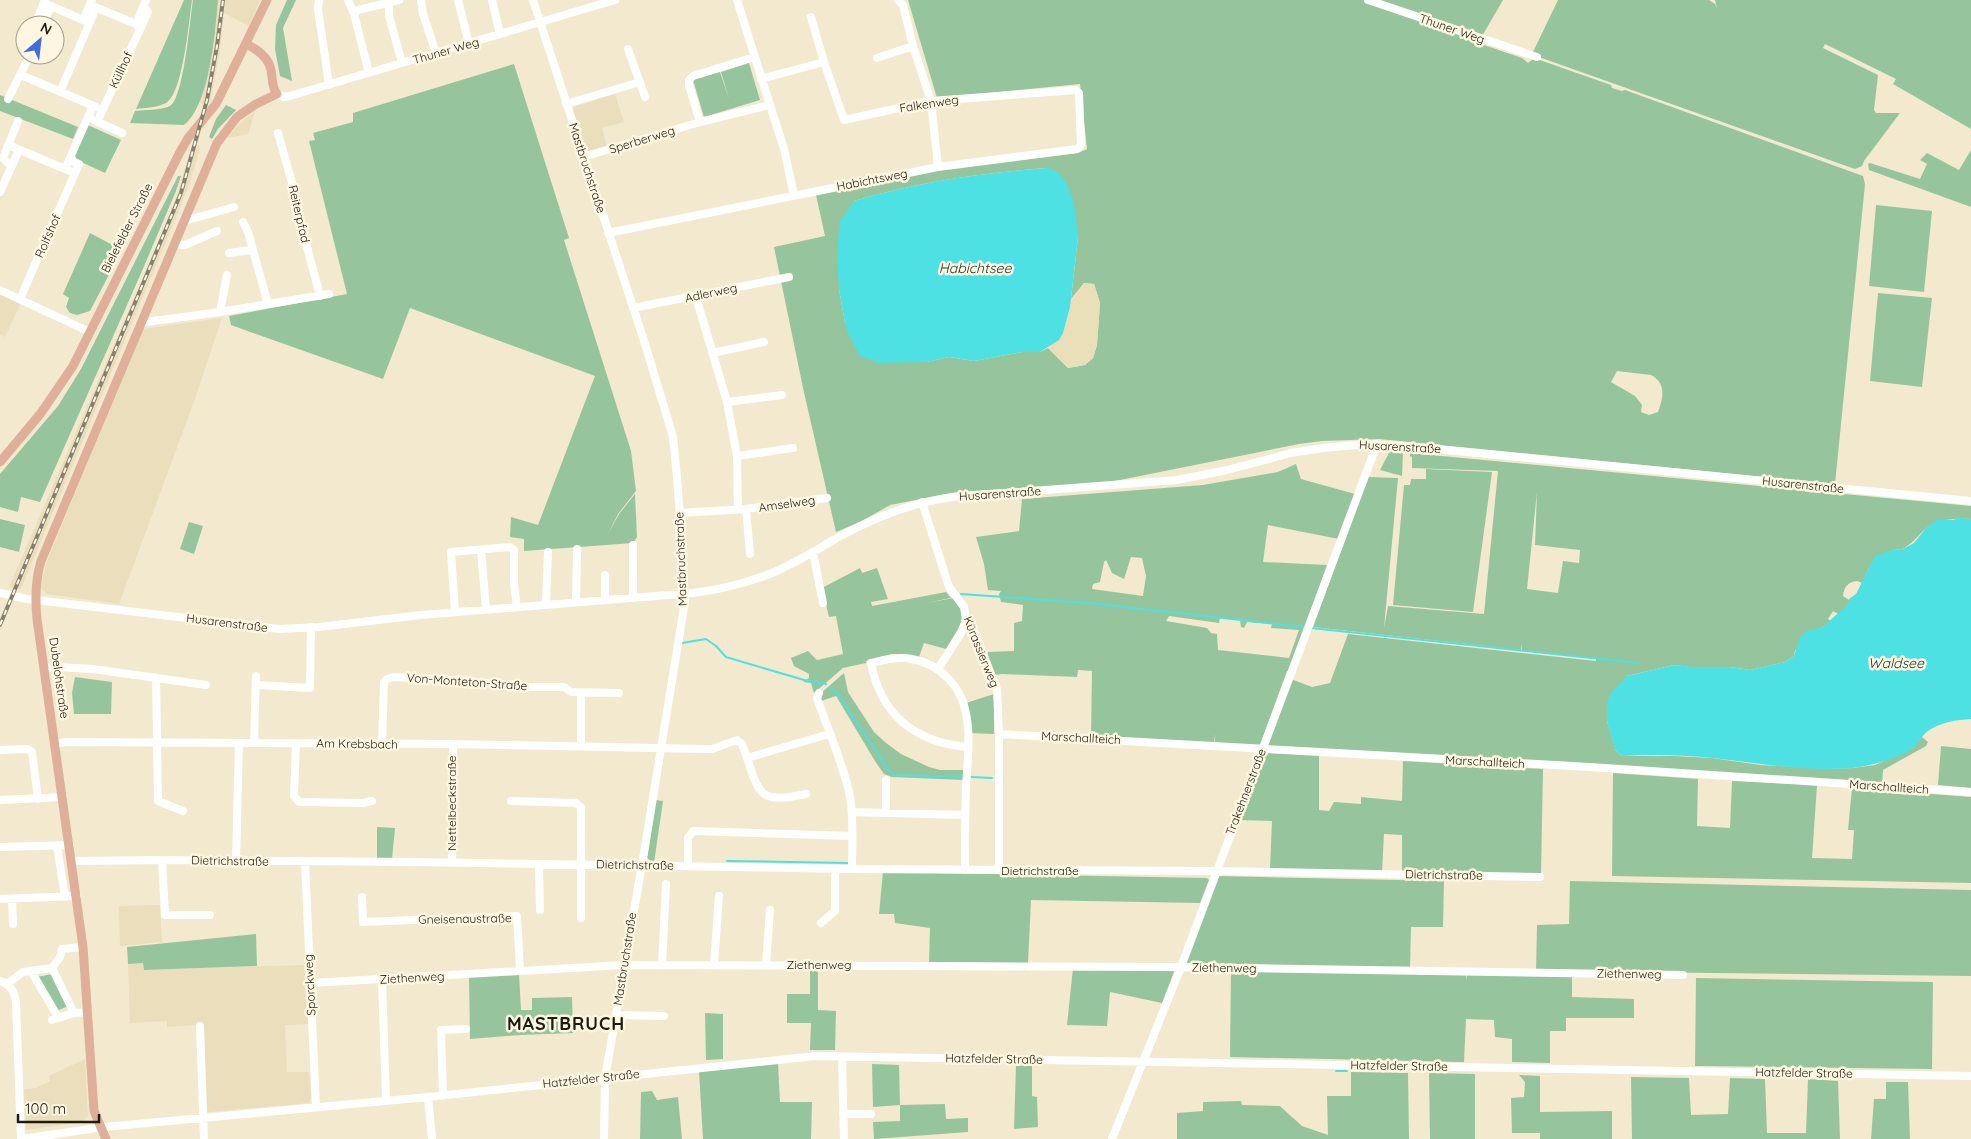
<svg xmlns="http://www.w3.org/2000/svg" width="1971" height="1139" viewBox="0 0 1971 1139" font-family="Quicksand,sans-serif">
<rect width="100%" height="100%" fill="#f2e9cf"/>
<path fill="#eadebd" d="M218,0H260L249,26L224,13L220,51L210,103L203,105L200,103L208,73Z
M615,94L624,122L602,128L607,147L588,152L573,110L574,107Z
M255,111L248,134L227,138L240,123Z
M192,145H200L198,156L188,188L171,230L21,589L9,587L158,243L175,200Z
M2,295L21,303L5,337L0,334V296Z
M222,318L195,399L119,604L47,594L41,588L46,564L142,329Z
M160,905L162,942L120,946L119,906Z
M143,963L144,970L305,965L308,1024L285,1025L287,1072H309L311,1097L309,1103L200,1113L198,1025L167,1027V1021L130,1023L128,964Z
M85,1059L88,1116L82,1122L26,1130L24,1089L36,1088L50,1081L49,1076Z"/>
<path fill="#96c59d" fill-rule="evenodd" d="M184,0H192C189,20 183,94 166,103C159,107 145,108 136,109Z
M193,0H218C215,32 210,105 184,125L130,123L135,111C144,110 163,110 170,106C184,98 190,18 193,0Z
M287,0H296L283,28L292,81L280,76L275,49L276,25Z
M908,0H1503L1478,43L1522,58L1528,63L1534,58L1611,85L1612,88L1622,91L1625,90L1863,176L1865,184L1835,484L1379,439L1322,441L1299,444L1105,483L957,492L890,505L862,521L836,532L803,388L774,247L825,236L816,195L938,170L1078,153L1087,149L1080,84L937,98ZM1047,168L1078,237L1071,299L1084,283L1094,284L1100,303L1097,345L1093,358L1085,365L1068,368L1048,348L1040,352H1022L974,361L949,357L927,362L845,323L839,289L854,201C917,182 982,173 1047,168ZM1617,371L1651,375C1667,383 1663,399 1658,412L1649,415L1641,412L1642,405L1635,396L1611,382Z
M1558,0H1709L1715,4L1717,8L1715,0H1971V129L1893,84L1896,79L1825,44L1823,48L1878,75L1874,110L1876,113H1900L1864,161L1862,166L1855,169L1536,56L1533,52Z
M749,63L760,100L704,117L693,80L720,72L729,99L721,72Z
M514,64L569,238L564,240L631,451L636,491L618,514L608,534L619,514L635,494L637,537L633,543L524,551V539L510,537L511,517L538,525L595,376L410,308L383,379L231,325L229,316L347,294L309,141L315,140L313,133L353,122V113Z
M0,95L78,127L73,139L0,111Z
M226,105L236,110L218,129L212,139L209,137L216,119Z
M88,125L121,140L105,173L77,160L75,155Z
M1971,150V207L1869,170L1868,164L1870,163L1920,179L1927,164L1920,160L1927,153L1959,170Z
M178,176H181L176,191L142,271L40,502L21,497L18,512L0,507V474L58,406L81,369Z
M1876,205L1932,211L1924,292L1869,286Z
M90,233L122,250L90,311L77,315L70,313L66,307L69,298L63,294Z
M1878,293L1932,298L1922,387L1870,381Z
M1390,451L1403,452L1402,476L1380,470Z
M1410,453L1971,506V519C1957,518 1936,519 1925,529C1916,538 1913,543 1901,550L1895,549L1872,565L1869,568L1862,583L1857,581C1848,582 1844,587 1843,596L1851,601L1839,614L1833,611L1828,619L1831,621L1822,628L1815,630L1795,651L1794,656L1785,662L1750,670L1730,667H1690L1674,665L1627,676L1607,721L1616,751L1622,756H1675L1712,758L1761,765L1833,769L1852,768L1875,765L1913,748L1922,737L1928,742L1926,746L1883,770L1882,784L1267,746L1291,679L1312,687L1330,683L1348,634L1596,661V658L1522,651V644L1521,650L1313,627L1368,477L1398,478L1384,628L1388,606L1484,614L1498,471L1412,468V457L1410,456ZM1537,492L1535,545L1580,550L1579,563L1563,561L1558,593L1527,589Z
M1296,464L1301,479L1355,494L1339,539L1268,525L1263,562L1327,565L1290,671H1287L1260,745L1215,743V734L1214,743L1091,736L1092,671L1078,670L1077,677L1002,674L994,675L987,652L1014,651V623L1022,621L1023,605L1001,602L999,594L1001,591L988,590L984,564L976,537L1019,531L1022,499L1203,485L1278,472ZM1131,557L1142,558L1146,576L1143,596L1092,589L1093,584L1100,582L1104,562L1106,560L1112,573L1124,579ZM1169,616L1219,623L1220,618L1240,620L1241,627L1244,628L1247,622L1272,624L1271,628L1299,630L1289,658L1218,650L1217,634L1211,633L1207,628L1166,621Z
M1426,469L1492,472L1473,612L1393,605L1404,485H1410L1411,479H1426Z
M0,519L25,525L19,552L0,547Z
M189,522L203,526L194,554L180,549Z
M860,568L862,573L877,568L888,599L871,602L872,606L946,592L951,598L926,603L954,598L962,607L964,619L946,649L924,643L919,657L892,654L866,661V663L843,668L814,693L811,683L803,682L809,678V674L794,666L791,658L808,651L817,660L843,654L836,616L829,617L822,588Z
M844,673L848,692L874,732L886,743L901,754L929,767L940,770H964V780L892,777L884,774L875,761L836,696L821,701L820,694Z
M75,677L112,682L111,714H74L72,693Z
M994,694V734L970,733L966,703Z
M1941,746L1971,749V788L1938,785Z
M1264,752L1319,755V810L1329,811L1334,802L1361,804V797L1402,801L1403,761L1543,769L1541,874L1402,872V835L1384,834L1382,873L1270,869L1272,821L1239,820Z
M1613,773L1698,779L1697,826L1730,828L1732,781L1817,785L1812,858L1852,859L1854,830H1848L1852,788L1971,797V883L1612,876Z
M655,800L663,801L654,863L647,858Z
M377,827L395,828L392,859H377Z
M883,872L1207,878L1209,880L1200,903L1031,900L1028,963L929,962L930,928L895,923L894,914H879Z
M1217,876L1444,881L1443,927H1411L1410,968L1183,963Z
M1570,881L1971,890V976L1536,971L1537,925L1569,924Z
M256,934L257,966L144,970L143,963L128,964L127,947Z
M1073,968L1175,969L1162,1003L1110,992L1107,1026L1067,1025Z
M810,970H818V1010L836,1011L835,1050H810L811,1023H787V994H810Z
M1231,970L1466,974L1467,981V974L1566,976V984V976H1572V997L1634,999V1018H1566V1031H1550V1063L1512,1062V1039L1495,1037L1494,1020L1466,1019L1464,1062L1230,1057Z
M52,974L68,1006L57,1011L37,977Z
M519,974L521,1010H532V998L572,997L573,1033L521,1035L470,1039L469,977Z
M1696,978L1933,982L1932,1069L1695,1066Z
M705,1013L723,1014V1059L706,1060Z
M778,1063L780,1102H812L811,1139H703L699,1071Z
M872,1064L899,1065L900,1105L945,1104L946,1119L968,1118V1132L874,1139L873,1122L900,1121V1105L873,1107Z
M1032,1065V1096L1037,1097L1038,1127L1014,1129L1016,1066Z
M1351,1072L1408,1073L1409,1139H1177V1113L1203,1111V1102L1241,1101L1242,1105L1280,1106L1302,1126L1328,1135L1327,1096H1351Z
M1429,1073L1475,1074V1139H1430Z
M1519,1075L1540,1076V1112L1612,1111V1139H1540V1133H1512L1511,1098L1524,1097L1525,1082Z
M1631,1077L1689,1078L1691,1115L1728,1114L1730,1078L1765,1079L1767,1133H1806L1808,1079L1838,1081L1840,1139H1632Z
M1886,1082H1908L1910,1139H1871L1874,1099H1886Z
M652,1091L657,1100L678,1097L682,1139H640L641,1092Z"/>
<path fill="#e9e0ba" d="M1084,283L1094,284L1100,303L1097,345L1093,358L1085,365L1068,368L1048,348L1063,333L1071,299L1075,296Z"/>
<path fill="#4de1e3" d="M1047,168L1057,171L1067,184L1074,203L1078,237L1070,307L1063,333L1059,340L1040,352H1022L974,361L949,357L927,362L880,363L860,356L848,333L845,323L839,289L837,251L840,222L854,201C917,182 982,173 1047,168Z
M1959,518L1971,519V719C1957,720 1940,722 1928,731C1922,735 1919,743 1913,748C1899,759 1869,766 1852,768C1805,772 1759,763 1713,758C1683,755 1652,754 1622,756L1616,751L1611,736L1607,721V705L1610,694L1627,676L1674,665L1693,667H1730L1750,670L1785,662L1794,656L1800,637L1810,629L1822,628L1850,602L1849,599L1856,594L1875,556L1895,549L1901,550L1914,543L1926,528L1937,520H1953Z"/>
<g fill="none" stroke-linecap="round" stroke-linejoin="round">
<path stroke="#4de1e3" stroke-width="2" d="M961,594L1088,603L1304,627
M1311,628L1638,663
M682,643L706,639L716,646L726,657L804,680L826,684
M830,688L836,692L890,772
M893,775L965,777
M971,777L992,778
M727,861L849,863
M1336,1071H1347"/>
<path stroke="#fff" stroke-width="8" d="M319,0L318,9L329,85
M348,0L354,14
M421,0L423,14L436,53
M458,0L469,44
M492,0L500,34
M533,0L646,347L673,437L678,488L685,601L644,853L605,1078L604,1139
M898,0L903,5L913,46L931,101L938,167
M1368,0L1537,57
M389,2V16L402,63
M44,3L90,23
M90,5L136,24L140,29
M811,17L824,62
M83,20L92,0
M43,23L38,17L45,0
M136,24L146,0
M43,25L51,6
M628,49L645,97
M877,58L913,46
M369,73L354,14L358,10L399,0
M21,75L96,107
M60,92L96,8
M277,94L284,97L290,96L615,0
M8,99L30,55
M566,104L640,82
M770,105L784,149L794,195
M94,120L122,133
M97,122L148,12L144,6
M700,122L689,85V80L693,76L754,57
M278,133L294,190V198L320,296
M8,145L65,169
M583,157L700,122L770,105L737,0
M69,160L79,164L75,173
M11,166L3,158L18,121
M0,192L19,150
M184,220H188L234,207
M243,222L248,232L268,304
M608,233L938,167L1077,149L1081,145L1079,93L1076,90L931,101L844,120L824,62L761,79
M174,244L185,245L217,231
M229,253L252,250
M0,290L90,332
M696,297L727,402L737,456L738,510
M20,299L75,173L65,169L93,106
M633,308L789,277
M220,312L227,275
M142,320L146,322L220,312L329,294
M713,353L764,342
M727,402L782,395
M737,456L793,448
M922,502L949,587L964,607L966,620L971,624L997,689L999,734V870
M746,509L750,554
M680,513L746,509L827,498
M481,550L486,609
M813,552L823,603
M605,575V600
M0,593L27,599L279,629L319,627L421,615L693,593C719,590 743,584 767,575C791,566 813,552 835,539C871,519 912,502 953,497L1177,480L1227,470L1291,453L1323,448L1368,444L1405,446L1971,501
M633,598V545
M576,602L577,549
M546,604L548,552
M455,612L451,552L510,547L514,550V584L517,607
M44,669L54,667L93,669L206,685
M938,669L961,633L966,620
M156,678L158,801L183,811
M256,685L310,688L311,627
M581,692V746
M819,693L817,698C828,730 843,763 850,796C854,820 852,845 852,869
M999,734L1590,767L1971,792
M254,743L256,676
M296,743L294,796L299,802L363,803L372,801
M55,744L66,742L453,744L704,749H712L737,740L742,744L747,758L829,734
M382,744L384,682L387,679L394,677L471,681C485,685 501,681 513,687H564L571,692L619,693
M0,750L28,749L32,752L38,799
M747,758C760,798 762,803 806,794
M886,780V812
M0,800L63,797
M511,801L576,803L581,807V918
M852,812L965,815
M57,846L65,897
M0,847L70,845
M162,860L165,915H210
M236,860L239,743
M72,861L162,860L414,862L852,869L1216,871L1540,877
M305,862L316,1107
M452,863L453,744
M539,864L540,910
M688,866V838L693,831L852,836
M965,870C965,843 965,816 966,789C967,765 971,737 966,713C961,686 940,664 912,659C898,656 884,660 871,663C881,715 915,742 967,747
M362,897L363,922L517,916L520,970
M0,899L77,896
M12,899L13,924
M821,923L835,911V869
M662,965L666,884
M714,965L719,896
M766,965L770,910
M52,968L74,1013
M31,971L58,1017
M382,979L386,1100
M0,981C11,985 14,991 16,1002L21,1139
M311,983L623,965L1181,967L1683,975
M7,984L23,972L52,968L60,957L62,949L83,947
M616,1015L664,1016
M52,1020L74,1013L88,1012
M200,1026L204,1139
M842,1057L844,1139
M443,1095L441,1030L466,1029
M428,1097L432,1139
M843,1114H871
M22,1139L104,1127L428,1097L816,1056L1971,1076
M1112,1139L1181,967L1377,444"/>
<path stroke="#dfaf9a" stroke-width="9" d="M0,462L41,413L73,366L180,152L188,138L216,104L267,0
M106,1139L94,1111L83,947L37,619C35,599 35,581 41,561L217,143L237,117L256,104L277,94C271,86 273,79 271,70C269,58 257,49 246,44"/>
<defs>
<path id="rail" d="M0,625L181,193L207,100L217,46L223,0"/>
</defs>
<use href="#rail" stroke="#86806e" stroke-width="4"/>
<use href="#rail" stroke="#fef6e1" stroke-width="2" stroke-dasharray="5.5" stroke-linecap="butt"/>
</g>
<g text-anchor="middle" stroke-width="5" stroke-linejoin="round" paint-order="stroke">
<g font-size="12" fill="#1e1b11" stroke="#fef6e1">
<text transform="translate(1452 29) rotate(19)" y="4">Thuner Weg</text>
<text transform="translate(446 51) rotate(-16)" y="4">Thuner Weg</text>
<text transform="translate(121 70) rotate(-65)" y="4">Küllhof</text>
<text transform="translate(929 104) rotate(-9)" y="4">Falkenweg</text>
<text transform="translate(642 140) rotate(-17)" y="4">Sperberweg</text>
<text transform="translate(587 168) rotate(72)" y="4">Mastbruchstraße</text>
<text transform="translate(872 180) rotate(-11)" y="4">Habichtsweg</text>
<text transform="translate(299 214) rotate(77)" y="4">Reiterpfad</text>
<text transform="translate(127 228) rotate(-63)" y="4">Bielefelder Straße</text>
<text transform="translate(48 236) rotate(-66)" y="4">Rolfshof</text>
<text transform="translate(711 293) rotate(-12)" y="4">Adlerweg</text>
<text transform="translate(1400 447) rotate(3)" y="4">Husarenstraße</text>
<text transform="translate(1803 485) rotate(6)" y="4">Husarenstraße</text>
<text transform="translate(1000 494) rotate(-4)" y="4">Husarenstraße</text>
<text transform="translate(787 504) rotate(-8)" y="4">Amselweg</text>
<text transform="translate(681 559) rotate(-92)" y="4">Mastbruchstraße</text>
<text transform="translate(227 623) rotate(7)" y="4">Husarenstraße</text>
<text transform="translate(981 652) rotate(68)" y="4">Kürassierweg</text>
<text transform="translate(59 678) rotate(82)" y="4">Dubelohstraße</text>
<text transform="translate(467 682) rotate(4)" y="4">Von-Monteton-Straße</text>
<text transform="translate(1081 738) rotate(3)" y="4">Marschallteich</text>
<text transform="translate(357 744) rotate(1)" y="4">Am Krebsbach</text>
<text transform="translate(1485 762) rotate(3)" y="4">Marschallteich</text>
<text transform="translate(1889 787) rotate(4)" y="4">Marschallteich</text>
<text transform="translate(1246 792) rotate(-69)" y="4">Trakehnerstraße</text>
<text transform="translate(452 803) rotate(-90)" y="4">Nettelbeckstraße</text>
<text transform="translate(230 861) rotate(1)" y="4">Dietrichstraße</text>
<text transform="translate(635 865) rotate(1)" y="4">Dietrichstraße</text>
<text x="1040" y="875">Dietrichstraße</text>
<text transform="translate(1444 875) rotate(1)" y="4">Dietrichstraße</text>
<text transform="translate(465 919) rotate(-1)" y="4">Gneisenaustraße</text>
<text transform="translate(625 959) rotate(-81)" y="4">Mastbruchstraße</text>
<text x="819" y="969">Ziethenweg</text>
<text transform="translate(1224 968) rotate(1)" y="4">Ziethenweg</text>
<text transform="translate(1629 974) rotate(1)" y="4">Ziethenweg</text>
<text transform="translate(412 978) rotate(-3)" y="4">Ziethenweg</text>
<text transform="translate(310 985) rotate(-93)" y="4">Sporckweg</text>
<text transform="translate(994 1059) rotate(1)" y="4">Hatzfelder Straße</text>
<text transform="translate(1399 1066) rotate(1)" y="4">Hatzfelder Straße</text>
<text transform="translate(1804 1073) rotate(1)" y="4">Hatzfelder Straße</text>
<text transform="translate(591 1079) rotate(-6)" y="4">Hatzfelder Straße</text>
</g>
<g font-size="14" font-style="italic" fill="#203939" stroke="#fef6e1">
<text x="975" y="273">Habichtsee</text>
<text x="1896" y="668">Waldsee</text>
</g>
<g font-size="18" font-weight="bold" letter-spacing="1" fill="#1e1b11" stroke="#fef6e1">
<text x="566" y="1030">MASTBRUCH</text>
</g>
</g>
<g transform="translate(40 40) rotate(28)"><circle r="24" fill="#fef6e1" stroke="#a49e8e"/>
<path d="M0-4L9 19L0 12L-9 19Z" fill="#426cde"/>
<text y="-8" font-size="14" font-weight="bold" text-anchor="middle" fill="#1e1b11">N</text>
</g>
<path d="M18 1114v8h81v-8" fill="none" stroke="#1e1b11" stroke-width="2.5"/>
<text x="25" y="1114" font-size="15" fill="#1e1b11" stroke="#fef6e1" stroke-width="4" paint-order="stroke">100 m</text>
</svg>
